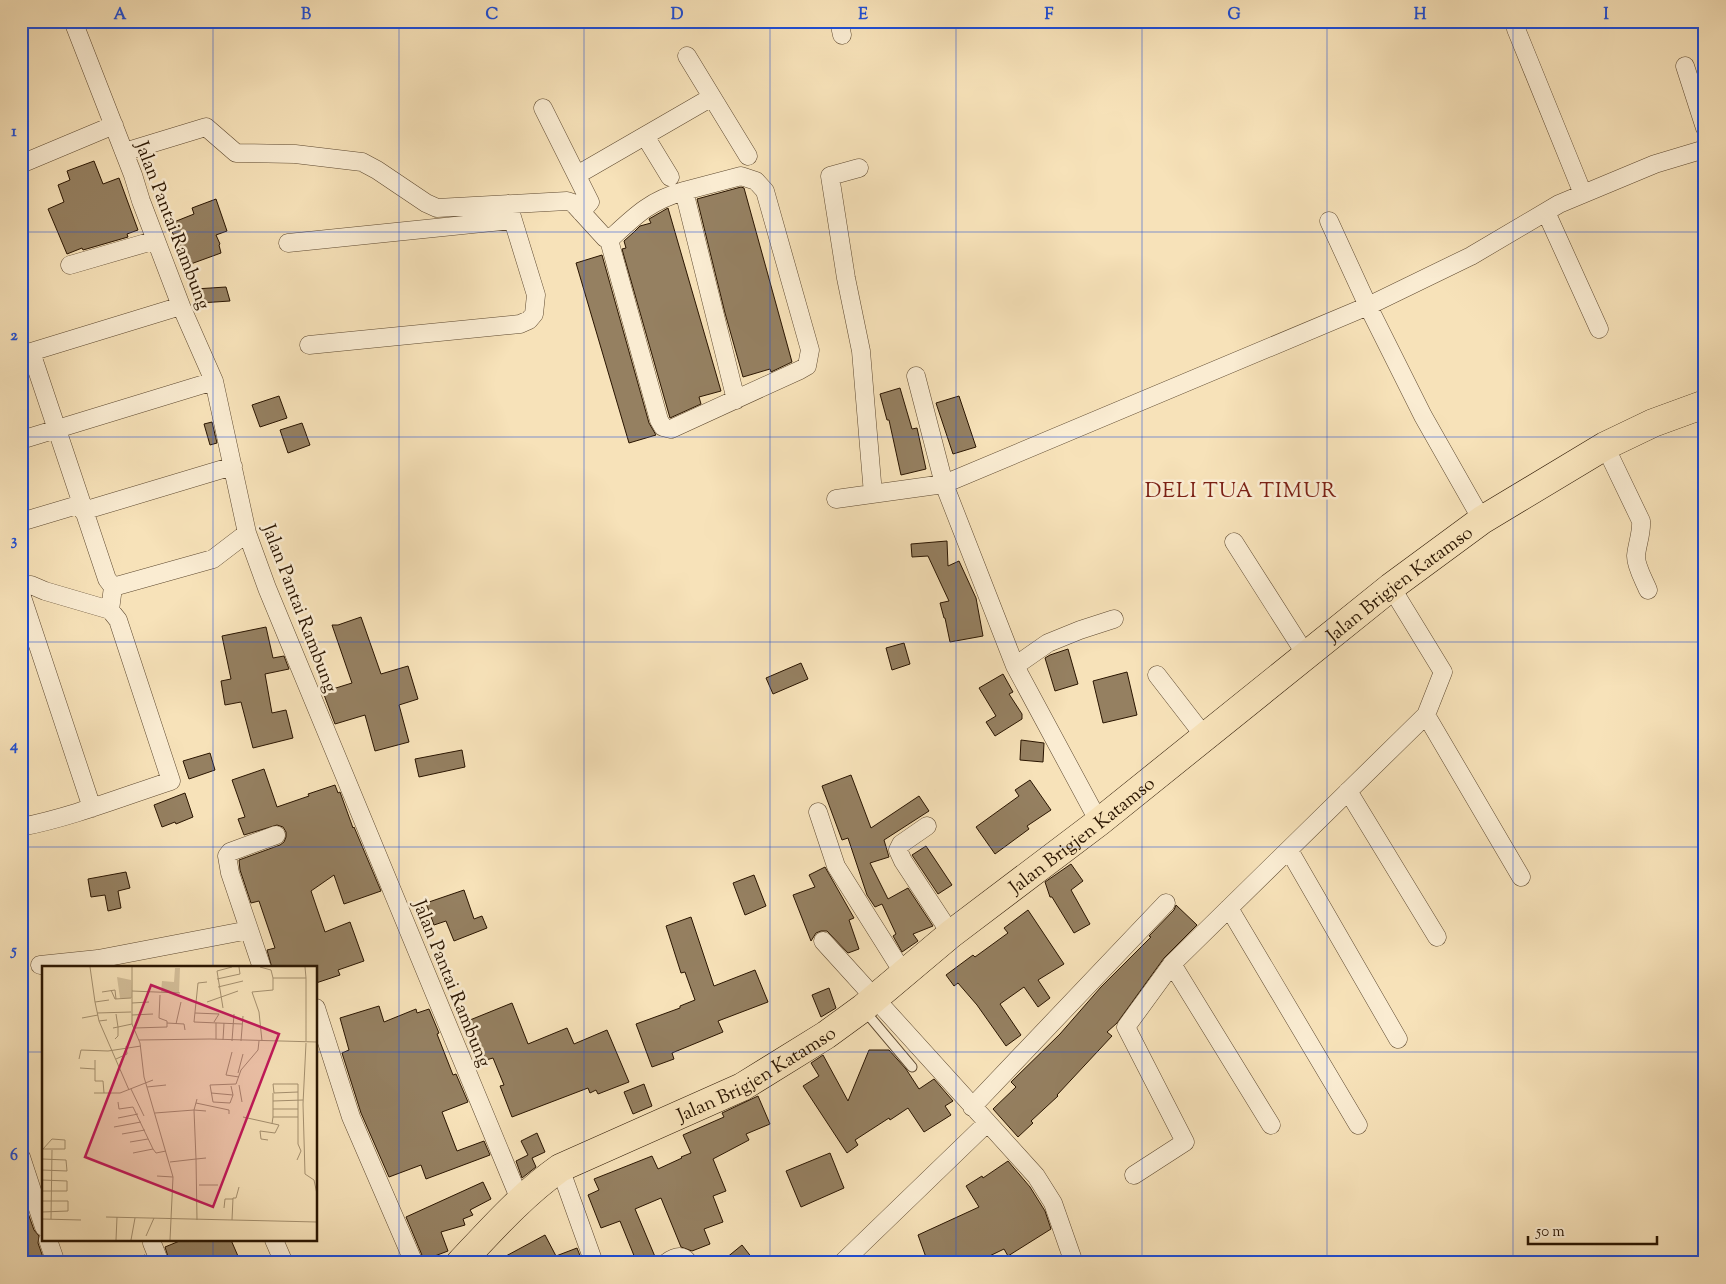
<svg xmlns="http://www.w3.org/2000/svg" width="1726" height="1284" viewBox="0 0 1726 1284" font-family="'Sorts Mill Goudy',serif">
<rect width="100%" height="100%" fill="#f7e2b9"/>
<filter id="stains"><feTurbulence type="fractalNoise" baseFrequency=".004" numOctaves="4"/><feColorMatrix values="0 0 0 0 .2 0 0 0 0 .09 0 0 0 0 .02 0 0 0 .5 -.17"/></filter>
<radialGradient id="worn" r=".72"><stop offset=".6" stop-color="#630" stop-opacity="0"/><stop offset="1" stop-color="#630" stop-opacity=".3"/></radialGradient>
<path fill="#958061" stroke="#2a1501" d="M94,161L103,184L119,178L138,230L127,234L128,237L83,250L82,248L67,254L48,209L64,202L58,185L70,180L67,171Z
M741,187L744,188L792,362L771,372L770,369L743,377L725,313L697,199Z
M216,199L227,231L216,235L220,244L219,245L221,253L188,265H183L177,250L179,249L169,224L194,214L192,208Z
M668,208L721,391L699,397L701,404L670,418L622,249L626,248L624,241L634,232L640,226L651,223L649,219Z
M602,255L649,423L656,435L629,443L576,263Z
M226,287L230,301L200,303L195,289Z
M900,388L912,429L917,428L926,469L901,475L889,420H887L880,394Z
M279,396L287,418L260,427L252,405Z
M959,396L976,447L953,454L936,403Z
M212,422L217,443L210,445L204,424Z
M302,423L310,445L288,453L280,430Z
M947,541L948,566L959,561L976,598L983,636L950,642L945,618H944L940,603L949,601L928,556L912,557L911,544Z
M361,617L381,674L408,666L418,699L399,705L409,742L375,751L365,715L335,724L323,692L352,683L332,625H338Z
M266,627L273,658L284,656L289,669L265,674L272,713L286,710L293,738L253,748L241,702L225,705L221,681L231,679L222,636Z
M904,643L910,664L892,670L886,648Z
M1068,649L1078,684L1055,691L1045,658L1050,655Z
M801,663L808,679L773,694L766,678Z
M1127,672L1137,715L1103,723L1093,681Z
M1003,674L1013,692L1009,694L1022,714V719L995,736L986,722L996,716L979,688Z
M1021,740L1044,743L1043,762L1020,760Z
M462,750L465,767L419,777L415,759Z
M210,753L215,770L189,779L183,761Z
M264,769L277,807L309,796L308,794L335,785L338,793L340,792L353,828L354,827L381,891L344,904L334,875L311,891L325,932L350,922L364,961L338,970L340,975L316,983V968H272L267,950L275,948L259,901L251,903L240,870L239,860L280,845L284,842L286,837V832L283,827L277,825L244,835L238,819L245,817L232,780Z
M851,775L871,828L919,796L929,811L884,840L889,857L870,863L888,899L908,888L933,926L913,934L918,941L902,952L893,936L896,934L882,904L875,907L867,895L848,838L842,840L822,786Z
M1030,780L1051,810L1027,826L1029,829L995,854L976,827L1019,796L1015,790Z
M185,793L193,817L176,824L175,822L162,827L154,805Z
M926,846L952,885L938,894L912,855Z
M1071,864L1083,881L1071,890L1090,924L1074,933L1052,897H1050L1045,882Z
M825,867L854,918L849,920L859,949L848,953L827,931H821L816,933L811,941L793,895L815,887L809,875Z
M126,872L130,888L118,891L121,908L108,911L105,895L91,897L88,879Z
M754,875L766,906L745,915L733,883Z
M464,890L474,919L482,916L487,928L454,941L446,921L434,925L426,903Z
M1176,905L1197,925L1164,958L1117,1023L1107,1032L1112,1036L1057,1095L1058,1096L1031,1121L1033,1123L1018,1137L993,1109L1016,1087L1011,1082L1060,1034L1101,987L1151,937L1149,936L1174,910Z
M1028,910L1064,964L1038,980L1050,998L1038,1007L1024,987L1000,1004L1021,1035L1006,1046L977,1005L958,983L954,986L946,975L973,955L975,957L1008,933L1004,928Z
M691,917L714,986L755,970L768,1002L718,1021L723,1032L672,1053L674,1059L652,1067L636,1024L680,1008V1006L695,1000L685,972L681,973L666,926Z
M829,988L836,1008L821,1017L812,995Z
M512,1003L528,1044L567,1028L574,1044L607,1030L629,1082L598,1094L596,1090L590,1093L588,1088L512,1117L500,1086L504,1085L493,1058L486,1060L470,1020Z
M379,1006L384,1022L416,1009L417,1013L429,1009L439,1033L437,1034L453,1075L456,1074L468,1102L442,1112L457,1151L484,1141L490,1155L426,1179L421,1165L389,1177L361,1113L342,1053L349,1050L340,1018Z
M869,1050H889L906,1069L919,1089L934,1079L953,1101L945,1106L951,1115L924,1132L908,1108L890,1120L889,1118L855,1140L858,1145L847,1153L803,1086L819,1076L811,1063L823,1055L848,1101Z
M644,1084L652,1106L633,1114L624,1092Z
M758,1096L770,1124L746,1134L749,1140L713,1159L726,1191L713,1196L723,1222L704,1229L710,1244L692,1251L681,1247L661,1198L635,1209L656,1259L649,1263H637L620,1221L601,1228L588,1195L599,1190L594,1179L652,1156L658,1169L682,1158L681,1157L691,1153L683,1135L724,1117L722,1113Z
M537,1133L545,1152L532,1158L536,1167L522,1178L516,1161L528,1155L521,1141Z
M830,1153L844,1188L801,1207L786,1171Z
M1008,1161L1030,1187L1045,1211L1051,1229L1008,1256L1004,1249L975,1263H928L918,1235L979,1207L966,1186L982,1176L983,1178Z
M483,1182L491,1199L470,1210L473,1215L463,1219L465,1225L441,1232L448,1251L424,1260L406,1217Z
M28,1213L34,1230L39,1236L38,1243L45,1263H21V1215Z
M545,1235L556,1256L577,1248L583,1263H493Z
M182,1240H231L241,1263H208L206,1258L195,1263H170L165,1247Z
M742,1245L756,1263H720Z
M145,1255L148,1263H128V1262Z"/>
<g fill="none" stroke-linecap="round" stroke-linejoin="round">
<defs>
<path id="service" d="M864,1010L912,1067"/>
<path id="minor" d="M73,21L133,175L141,201L181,306L214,381L247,533L267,588L520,1200
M839,21L842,35
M1516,29L1583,194
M687,56L748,156
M1685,66L1705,128
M543,108L590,202L581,212
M645,136L670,177
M124,152L206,127L236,153L295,154L362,162L377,170L426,203L437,208L567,201L573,203L605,238L609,240L659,420L663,427L671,429L800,370L807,366L810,350L765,191L756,181L741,176L684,191
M21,164L114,125
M859,168L830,176L846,278L861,351L873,494
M577,175L712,97
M1546,212L1599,329
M609,240C635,216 649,201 684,191L736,400
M288,243L513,220
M70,265L156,240
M309,345L520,324L529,320L534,314L536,295L508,204
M31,352L107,579L113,587L110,610
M21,355L181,306
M21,440L214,381
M1605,446L1641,521C1642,533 1637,544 1636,556C1636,567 1644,580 1648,590
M836,499L944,484L916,376
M83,511L233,466
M1482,520L1423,416L1368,306L1471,256L1559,204L1655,164L1705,149
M21,522L81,504
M1234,542L1306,655
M21,586L31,585L45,591L110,610L118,620L171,781C122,797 72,817 21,827
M113,587L213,559L247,533
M21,594L92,808
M1015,666L1048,643L1080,630L1114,619
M1157,675L1205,737
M1426,715L1521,877
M1348,791L1437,937
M818,812L836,866L904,974
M1099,822L1015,666L944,484L1368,306L1329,221
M927,826L901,844L898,850L903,861L951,934
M1289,850L1398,1039
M1229,908L1358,1125
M823,941L1036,1176L1053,1203L1074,1263
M1172,964L1271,1125
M40,965L98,959L249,930
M262,968L230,873L227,856L230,852L276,835
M316,1008L351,1117L414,1263
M972,1107L1166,903
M21,1157L44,1227
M560,1168L594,1263
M1134,1175L1185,1142L1126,1027L1172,964L1426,715L1443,672L1391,587
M48,1240L56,1263
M274,1240L284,1263
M152,1243L160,1263
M666,1263C674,1257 682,1254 689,1263
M842,1263L987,1123"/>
<g id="primary">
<path id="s1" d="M460,1263C492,1229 522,1195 560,1168L742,1087L826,1035L863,1008L951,934L1099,822L1391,587L1482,520L1605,446L1653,423L1705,404"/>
</g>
</defs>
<use href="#service" stroke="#5d482f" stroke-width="11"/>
<use href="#minor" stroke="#5d482f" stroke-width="19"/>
<use href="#primary" stroke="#2a1501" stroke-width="29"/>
<use href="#service" stroke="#faecd2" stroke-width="9"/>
<use href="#minor" stroke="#faecd2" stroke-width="18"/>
<use href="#primary" stroke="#f7e2b9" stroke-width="28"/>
</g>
<path fill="none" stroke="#1d4ed8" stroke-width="1" stroke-opacity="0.55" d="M213,21V968M399,21V1263M584,21V1263M770,21V1263M956,21V1263M1142,21V1263M1327,21V1263M1513,21V1263M21,232H1705M21,437H1705M21,642H1705M21,847H1705M21,1052H44M316,1052H1705M213,1240V1263"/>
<g text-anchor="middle" stroke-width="5" stroke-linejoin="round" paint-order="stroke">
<g font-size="19" fill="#2a1501" stroke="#faecd2">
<text transform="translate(174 225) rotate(69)" y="7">Jalan Pantai Rambung</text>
<text dy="7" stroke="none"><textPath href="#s1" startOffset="1166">Jalan Brigjen Katamso</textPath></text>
<text transform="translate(301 608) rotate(69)" y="7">Jalan Pantai Rambung</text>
<text dy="7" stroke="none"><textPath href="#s1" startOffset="761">Jalan Brigjen Katamso</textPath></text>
<text transform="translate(453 983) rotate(68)" y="7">Jalan Pantai Rambung</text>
<text dy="7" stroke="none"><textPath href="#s1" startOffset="356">Jalan Brigjen Katamso</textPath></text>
</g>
<g font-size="21" letter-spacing="1" fill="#7a1f14" stroke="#faecd2">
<text x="1241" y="497">DELI TUA TIMUR</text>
</g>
</g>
<g transform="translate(42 966)">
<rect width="275" height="275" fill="#f7e2b9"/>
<path d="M133,2H138L137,27L119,26L120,15L132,16ZM75,11L89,14L90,32H78Z" fill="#d4bf9a"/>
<path fill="none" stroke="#a5906f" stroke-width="1" d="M48,1L53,36L67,34M90,1V58L98,77L102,111L131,211L128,274M218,1L229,4L231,12H264L263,1M264,12V75M175,13L198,8L197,1M165,16L156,17L152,56L200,58M176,21L201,15M69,24L73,33L89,32M90,25L138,27M60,26L73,24L74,33M53,36L57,55L65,54M165,36L196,25M90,37L107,36M181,42L175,5L190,1M55,47L89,46M153,47L177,48L172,56M90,49L111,48M40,52L56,49M57,55L87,124M125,57L142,58L143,64M174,57V73M134,58L139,36M71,62L76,61L74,48M92,62L125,61V55L117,52L118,29M73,73L76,70V61L90,58M97,74L168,73L275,76M181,74L182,57M190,75L192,48M199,75L201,50M220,75L217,46L210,26L231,24V12M264,77L261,138L263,208L272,214L275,228M190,86L184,109L197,111M37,93L39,84L66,85L99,80M74,93L85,88L84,80M53,94V115H61L62,127M38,102L53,103M196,107L201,88M197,119L200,136M105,121L124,119M89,123L102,150M52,127H78L111,114M169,127L191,129L189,120M191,129L188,137L171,136L168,119L194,118L199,104L216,84L217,75M155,133L152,144L164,145M231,135L261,134M76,136L77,143L91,141L111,183L114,187L124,185M154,137L187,144V148M231,143H256M113,147L152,144L154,193L164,192M201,151L237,159L233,167L218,165L219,173L226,174M231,151V127M76,152L96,148M230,158L231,151H256M72,161L99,156M80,168L103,164M88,176L106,173M0,183H23V174L10,173L1,183M91,187L111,183M0,193L24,194L25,205L0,204M255,194L259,185L256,178V118H231L232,127L256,126M128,196L154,193L155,254M115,210L131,211M0,214L25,215V225H0M157,219H176M0,235H26V245L0,246M182,242L183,233H191M64,251L275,256M0,253L39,254M9,253L10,184M190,254L191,232H194L197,221M104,270L112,252M74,274L75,251M89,274L93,252"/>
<path fill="#c2185b" fill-opacity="0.15" stroke="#c2185b" stroke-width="2.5" d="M109,19L237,68L171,241L43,191Z"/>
<rect width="275" height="275" fill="none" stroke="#2a1501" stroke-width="2.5"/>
</g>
<rect width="1726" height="1284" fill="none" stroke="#f7e2b9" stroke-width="55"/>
<path d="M1528 1236v8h129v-8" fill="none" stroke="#2a1501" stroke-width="2.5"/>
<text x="1536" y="1236" font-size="15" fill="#2a1501" stroke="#faecd2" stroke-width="4" paint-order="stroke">50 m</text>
<rect x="28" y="28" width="1670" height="1228" fill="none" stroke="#1d4ed8" stroke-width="2"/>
<g font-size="16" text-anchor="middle" font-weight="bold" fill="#1d4ed8">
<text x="120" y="19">A</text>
<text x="306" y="19">B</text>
<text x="492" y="19">C</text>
<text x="677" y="19">D</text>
<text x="863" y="19">E</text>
<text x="1049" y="19">F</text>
<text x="1234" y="19">G</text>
<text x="1420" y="19">H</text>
<text x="1606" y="19">I</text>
<text x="14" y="136">1</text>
<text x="14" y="340">2</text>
<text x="14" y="545">3</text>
<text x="14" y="750">4</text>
<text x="14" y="955">5</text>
<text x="14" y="1160">6</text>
</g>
<rect width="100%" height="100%" filter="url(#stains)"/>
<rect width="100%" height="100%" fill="url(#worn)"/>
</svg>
